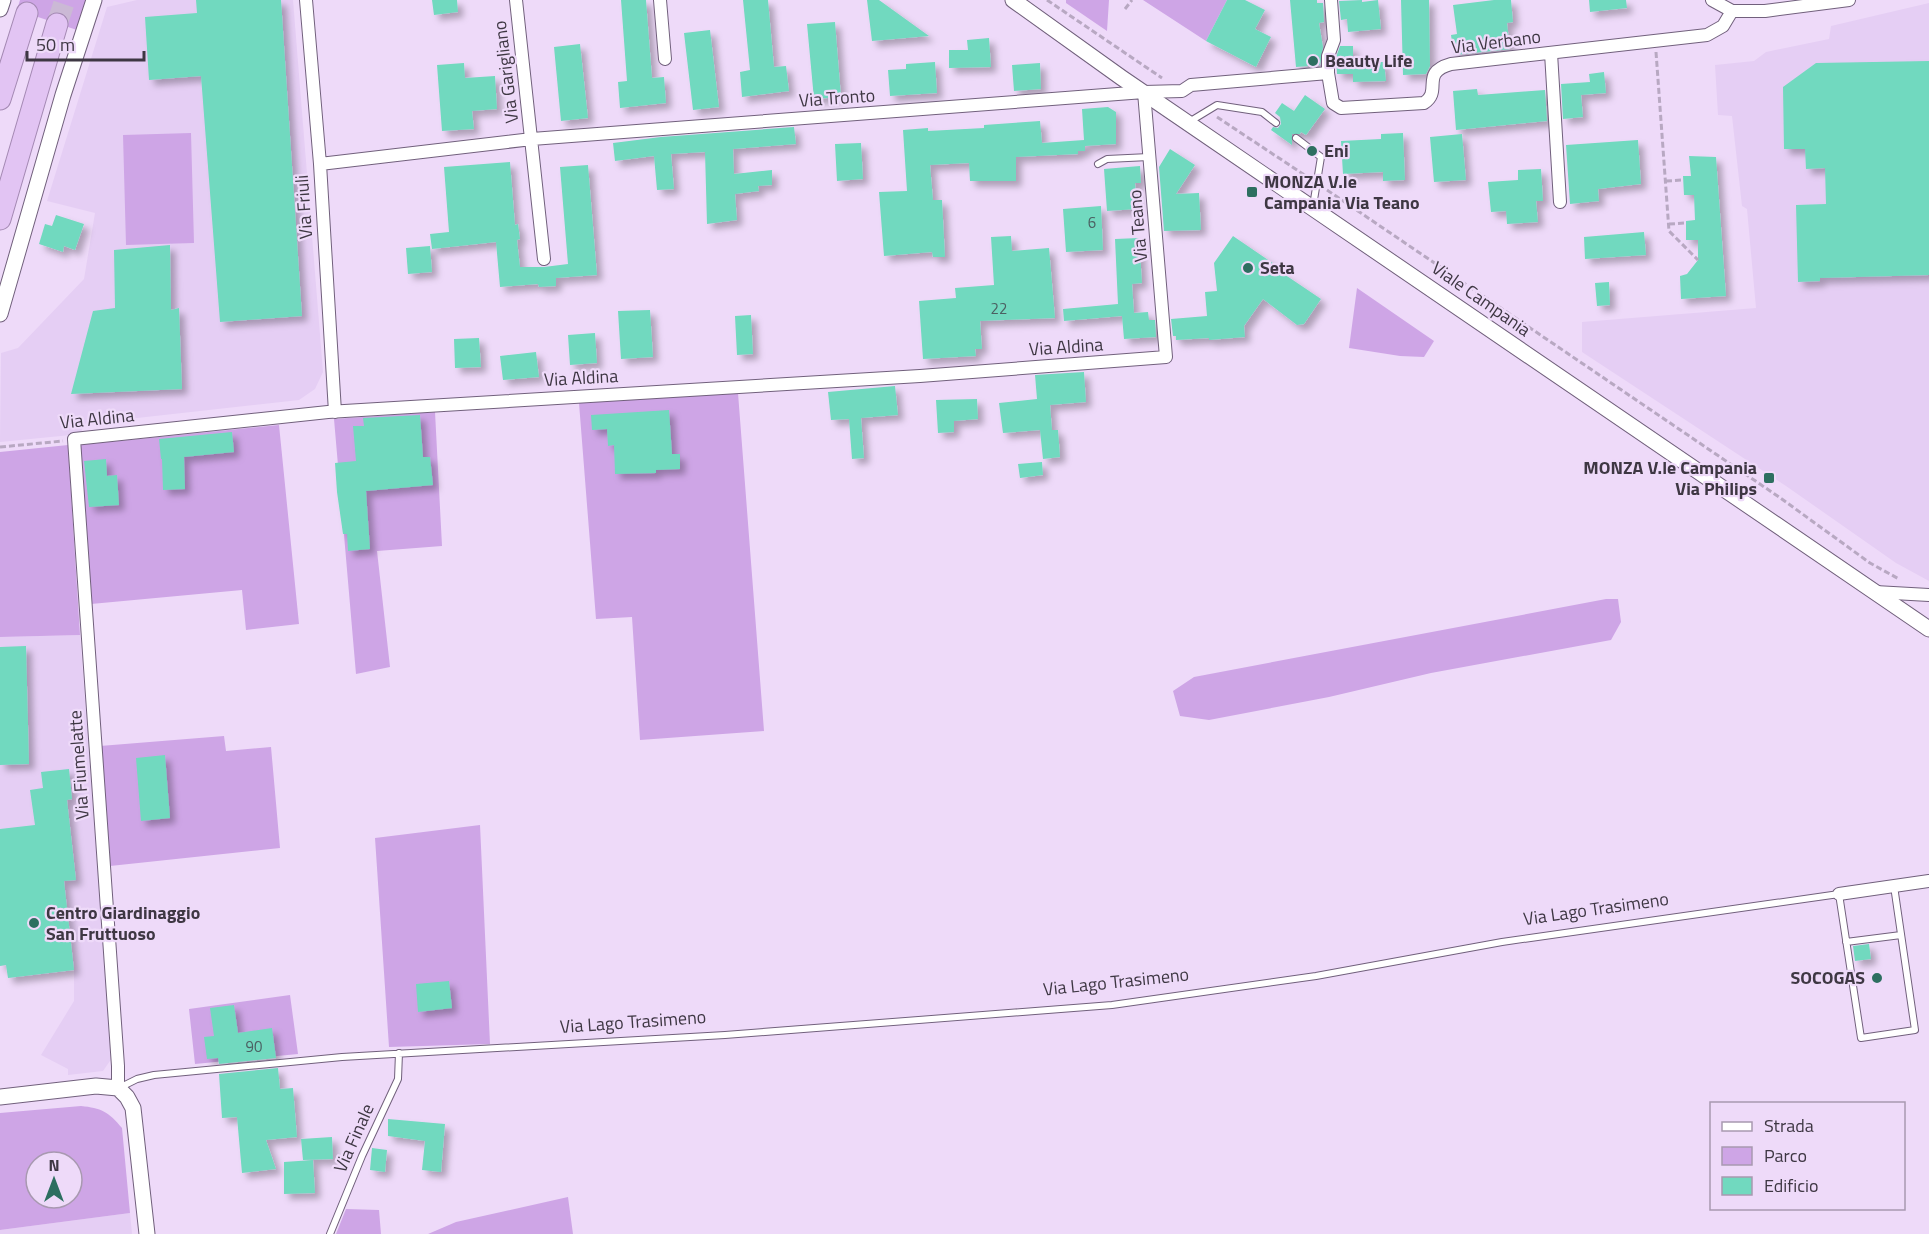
<svg xmlns="http://www.w3.org/2000/svg" width="1929" height="1234" viewBox="0 0 1929 1234" font-family="'Titillium Web',sans-serif">
<defs>
<filter id="shadow"><feDropShadow dx="5.5" dy="5.5" stdDeviation="3" flood-color="#0004"/></filter>
</defs>
<rect width="100%" height="100%" fill="#eedaf9"/>
<path fill="#e5cef4" d="M137,0H293L323,372L315,389L299,400L83,424L81,434L0,442L1,353L18,348L84,279L95,213L47,201L107,7Z
M1929,3V581L1896,563L1786,486L1582,352V322L1756,308L1747,209L1742,206L1732,116L1718,115L1715,65L1754,61L1766,52L1829,39L1831,26Z
M80,635L112,1058L103,1071L68,1075V1069L41,1055L74,1001V970L8,978L7,965L0,966V637Z
M130,1213L132,1234H0V1230Z"/>
<path fill="#cea5e6" fill-rule="evenodd" d="M20,0H88L77,30L17,10Z
M1066,0H1109L1107,31L1066,3Z
M1143,0H1227L1206,41Z
M191,133L194,243L126,245L123,135Z
M1357,288L1434,341L1424,357L1400,356L1349,348Z
M738,393L764,731L640,740L632,617L596,619L579,403Z
M435,412L442,546L377,551L390,667L356,674L334,419Z
M279,425L299,624L246,630L242,590L91,604L79,445Z
M68,445L80,635L0,637V452Z
M1606,599H1618L1621,622L1611,640L1431,673L1329,697L1209,720L1180,716L1173,691L1194,677Z
M224,736L226,751L271,747L280,848L110,866L100,746Z
M480,825L490,1044L389,1047L375,838Z
M290,995L298,1054L195,1064L189,1009Z
M81,1106C101,1108 109,1112 122,1128L130,1213L0,1230V1113ZM36,1162H72V1198H36Z
M568,1197L573,1234H428L456,1222Z
M346,1209L379,1210L381,1234H336Z"/>
<path fill="#71d9bf" filter="url(#shadow)" d="M196,0H281L302,316L220,322L201,76L149,80L145,17L197,13Z
M432,0H457L458,12L434,15Z
M621,0H646L652,78L664,77L666,103L620,108L618,82L627,81Z
M743,0H768L774,67L786,66L789,91L742,97L740,72L750,70Z
M867,0H879L929,36L872,41Z
M1227,0H1245L1265,10L1255,29L1271,37L1256,67L1206,41Z
M1290,0H1317V3H1323L1324,22L1319,23L1323,47L1320,65L1296,67Z
M1362,0V2L1378,0L1381,29L1348,32L1347,19L1341,20L1339,1Z
M1401,0H1429L1430,66L1426,74L1403,75Z
M1494,0H1511L1513,22L1507,23L1510,49L1454,55L1451,35L1457,34L1453,5Z
M1589,0H1626L1627,8L1590,12Z
M835,22L841,97L814,99L807,24Z
M710,30L719,107L693,110L684,33Z
M989,38L991,67L949,68V50H968L967,40Z
M580,44L588,118L561,121L554,47Z
M1340,46H1353V74H1337L1336,57Z
M1929,61V275L1820,278V281L1798,282L1796,205L1826,204L1825,168L1806,169L1805,149H1784L1783,87L1816,63Z
M935,62L937,93L890,96L888,70L906,69V64Z
M1353,62H1384L1386,81L1353,82Z
M464,63L465,78L495,76L497,109L472,111L474,129L442,131L437,65Z
M1040,63L1041,89L1014,91L1012,65Z
M1604,72L1606,93L1581,95L1583,117L1563,119L1561,84L1590,82L1589,74Z
M1477,89L1478,95L1545,90L1547,121L1456,130L1453,91Z
M1305,95L1325,109L1306,135L1301,132L1300,134H1292V145L1271,130L1273,127L1278,128L1281,124L1280,117L1275,113L1282,103L1294,111Z
M1108,107L1116,112V144L1085,146V151H1078V154L1016,157V181H970L969,163L930,165L933,200H942L945,257H933L932,252L884,256L879,192L907,191L903,130L928,128V131L984,128V125L1040,121L1042,143L1084,140L1082,109Z
M794,127L796,144L733,149L734,174L772,170V185L758,186L759,191L735,194L737,220L707,224L705,152L671,154L674,189L657,190L654,156L615,161L613,143L661,137Z
M1403,133L1405,180L1383,181V172L1343,174L1341,141L1381,139V134Z
M1462,134L1466,180L1434,182L1430,137Z
M1638,140L1641,184L1598,189L1599,201L1570,204L1566,145Z
M861,143L863,179L837,181L835,144Z
M1170,149L1195,165L1176,194L1199,193L1201,230L1164,231L1159,167Z
M1689,156L1716,157L1726,296L1681,299L1680,276L1687,274L1698,260V240H1686V221L1695,220L1694,195H1684L1683,176H1691Z
M510,162L515,225L518,224L520,239L517,240L520,267H544L568,264L560,167L588,165L597,275L556,278V286L539,287L538,284L500,287L496,242L432,249L430,234L449,232L444,167Z
M1140,166L1141,183H1135L1137,209L1107,211L1104,169Z
M1541,169L1543,201H1536L1538,222L1507,224L1506,211L1491,212L1488,182L1518,180V170Z
M1101,206L1103,250L1066,252L1063,209Z
M56,215L84,224L75,250L64,246L63,252L39,244L45,224L52,226Z
M1644,232L1646,255L1585,259L1584,237Z
M1011,236L1012,251L1049,248L1055,318L980,321L982,349H975L976,356L923,359L919,301L956,298L955,288L994,285L991,237Z
M1233,236L1274,264L1272,266L1321,299L1304,324L1297,325L1263,299L1244,326L1245,337L1209,340V338L1176,340V336H1173L1171,319L1207,316L1205,292L1217,291L1214,263Z
M1139,238L1142,283L1132,284L1134,313L1148,312L1149,320H1155L1156,337L1124,339L1122,316L1064,321L1063,309L1118,304L1115,239Z
M170,245L171,310L179,308L182,389L71,394L93,311L115,308L114,250Z
M430,246L432,272L408,274L406,248Z
M1609,282L1610,305L1597,306L1595,283Z
M650,310L653,357L621,359L618,311Z
M751,315L753,354L737,355L735,316Z
M595,333L597,363L570,365L568,335Z
M479,338L481,367L455,368L454,339Z
M536,352L539,377L503,380L500,356Z
M1084,372L1086,402L1050,405L1052,430H1058L1060,457L1043,459L1040,430L1003,433L999,403L1037,399L1035,375Z
M895,386L898,415L861,418L864,458L852,459L849,419L831,420L828,392Z
M977,399L978,419L954,421V432L938,433L936,400Z
M669,410L672,454H680V469L656,470V473L615,474L614,445L608,446L607,429L592,430L591,415Z
M420,415L423,457H430L433,485L366,491L370,549L348,551L347,534H343L337,492L335,463L356,461L353,426H364L363,418Z
M232,432L234,452L184,457L185,489L163,490L162,459H161L159,439Z
M106,459L107,476L117,475L119,505L89,507L84,461Z
M1042,462L1043,475L1020,478L1018,464Z
M26,646L29,764L0,765V647Z
M165,755L170,818L141,821L136,758Z
M69,769L72,799L67,800L76,880L64,881L74,970L8,978L6,965L0,966V829L35,825L30,790L43,788L41,772Z
M1869,944L1871,959L1855,961L1853,946Z
M449,981L452,1008L418,1012L416,984Z
M234,1005L238,1033L272,1028L276,1058L219,1064L218,1058L207,1059L204,1037L214,1036L210,1008Z
M278,1068L280,1089L293,1088L297,1137L266,1140L276,1169L242,1173L237,1117L222,1118L219,1074Z
M388,1119L445,1124L441,1172L422,1170L425,1141L388,1136Z
M332,1137L333,1159L303,1160L301,1139Z
M372,1148L387,1150L385,1172L370,1170Z
M313,1160L315,1193L284,1194V1162Z"/>
<g fill="none" stroke-linecap="round" stroke-linejoin="round">
<path stroke="#cbb9d5" stroke-width="21" stroke-dasharray="21 10" stroke-linecap="butt" d="M57,24L65,0"/>
<defs>
<path id="service" d="M1189,122L1217,105L1262,112L1276,123
M1296,138L1321,157L1313,206
M1098,164L1107,159L1149,157
M1846,942L1901,935
M119,1088L137,1079L154,1075L342,1057L725,1035L1112,1005L1316,976L1502,942L1839,894L1861,1038L1915,1030L1894,886
M330,1234L362,1156L398,1079L399,1053"/>
<path id="minor" d="M306,0L320,164L335,412
M516,0L544,259
M660,0L665,59
M1331,0L1334,40L1328,56V73L1333,103L1341,108L1424,103C1443,91 1419,73 1451,64L1707,35L1723,26L1732,11
M1712,0L1732,11H1765L1849,0
M1551,53L1560,202
M320,164L532,139L1144,92L1182,91L1191,85L1328,73
M1875,592L1929,595
M1839,894L1929,881
M118,1088V1066L74,439L328,412L920,376L1166,357L1144,92"/>
<path id="tertiary" d="M1013,0L1122,78L1929,629
M0,9L3,0
M0,314L63,95L94,0
M0,1097L96,1086L118,1088L127,1097L133,1108L147,1234"/>
<path id="trunk" d="M0,99L27,13
M0,219L57,24"/>
</defs>
<use href="#service" stroke="#71607c" stroke-width="8"/>
<use href="#minor" stroke="#71607c" stroke-width="14"/>
<use href="#tertiary" stroke="#71607c" stroke-width="17"/>
<use href="#trunk" stroke="#a489b3" stroke-width="23"/>
<path stroke="#b8a8c2" stroke-width="3" stroke-dasharray="6 3" stroke-linecap="butt" d="M1047,0L1162,78
M1125,9L1132,0
M1656,52L1669,231L1698,260
M1217,117L1309,178
M1666,181L1683,180
M1327,190L1779,497L1870,563L1899,579
M1669,224L1686,223
M0,447L63,441"/>
<use href="#service" stroke="#fff" stroke-width="6"/>
<use href="#minor" stroke="#fff" stroke-width="12"/>
<use href="#tertiary" stroke="#fff" stroke-width="15"/>
<use href="#trunk" stroke="#e2c4f3" stroke-width="21"/>
</g>
<g fill="#2d6f60" stroke="#eedaf9" stroke-width="2">
<circle cx="1313" cy="61" r="6"/>
<circle cx="1312" cy="151" r="6"/>
<rect x="1246" y="186" width="12" height="12" rx="3"/>
<circle cx="1248" cy="268" r="6"/>
<rect x="1763" y="472" width="12" height="12" rx="3"/>
<circle cx="34" cy="923" r="6"/>
<circle cx="1877" cy="978" r="6"/>
</g>
<g text-anchor="middle" stroke-width="4.5" stroke-linejoin="round" paint-order="stroke">
<g font-size="15" fill="#4b6062">
<text x="1092" y="228">6</text>
<text x="999" y="314">22</text>
<text x="254" y="1052">90</text>
</g>
<g font-size="18" fill="#3e3743" stroke="#eedaf9">
<text transform="translate(1496 42) rotate(-7)" y="6">Via Verbano</text>
<text transform="translate(506 72) rotate(-97)" y="6">Via Garigliano</text>
<text transform="translate(837 98) rotate(-4)" y="6">Via Tronto</text>
<text transform="translate(304 207) rotate(-94)" y="6">Via Friuli</text>
<text transform="translate(1138 226) rotate(-95)" y="6">Via Teano</text>
<text transform="translate(1481 299) rotate(35)" y="6">Viale Campania</text>
<text transform="translate(1066 347) rotate(-4)" y="6">Via Aldina</text>
<text transform="translate(581 378) rotate(-3)" y="6">Via Aldina</text>
<text transform="translate(97 419) rotate(-6)" y="6">Via Aldina</text>
<text transform="translate(79 765) rotate(-94)" y="6">Via Fiumelatte</text>
<text transform="translate(1596 909) rotate(-8)" y="6">Via Lago Trasimeno</text>
<text transform="translate(1116 982) rotate(-6)" y="6">Via Lago Trasimeno</text>
<text transform="translate(633 1022) rotate(-4)" y="6">Via Lago Trasimeno</text>
<text transform="translate(354 1138) rotate(-66)" y="6">Via Finale</text>
</g>
<g font-size="18" font-weight="bold" fill="#3e3743" stroke="#eedaf9" text-anchor="start">
<text x="1325" y="67">Beauty Life</text>
<text x="1324" y="157">Eni</text>
<text x="1264" y="188">MONZA V.le<tspan x="1264" dy="21">Campania Via Teano</tspan></text>
<text x="1260" y="274">Seta</text>
<text x="1757" y="474" text-anchor="end">MONZA V.le Campania<tspan x="1757" dy="21">Via Philips</tspan></text>
<text x="46" y="919">Centro Giardinaggio<tspan x="46" dy="21">San Fruttuoso</tspan></text>
<text x="1865" y="984" text-anchor="end">SOCOGAS</text>
</g>
</g>
<rect x="1710" y="1102" width="195" height="108" fill="#eedaf9" stroke="#a899b0" stroke-width="1.5"/>
<rect x="1722" y="1122" width="30" height="9" fill="#ffffff" stroke="#a899b0" stroke-width="1.5"/>
<text x="1764" y="1132" font-size="18" fill="#3e3743">Strada</text>
<rect x="1722" y="1147" width="30" height="18" fill="#cea5e6" stroke="#a899b0" stroke-width="1.5"/>
<text x="1764" y="1162" font-size="18" fill="#3e3743">Parco</text>
<rect x="1722" y="1177" width="30" height="18" fill="#71d9bf" stroke="#a899b0" stroke-width="1.5"/>
<text x="1764" y="1192" font-size="18" fill="#3e3743">Edificio</text>
<g transform="translate(54 1180)"><circle r="28" fill="#eedaf9" stroke="#a899b0" stroke-width="1.5"/>
<path d="M0-4.5L10 22L0 15L-10 22Z" fill="#2d6f60"/>
<text y="-9" font-size="16" font-weight="bold" text-anchor="middle" fill="#3e3743">N</text>
</g>
<path d="M27 51v9h117v-9" fill="none" stroke="#3e3743" stroke-width="3"/>
<text x="36" y="51" font-size="18" fill="#3e3743" stroke="#eedaf9" stroke-width="4.5" paint-order="stroke">50 m</text>
</svg>
